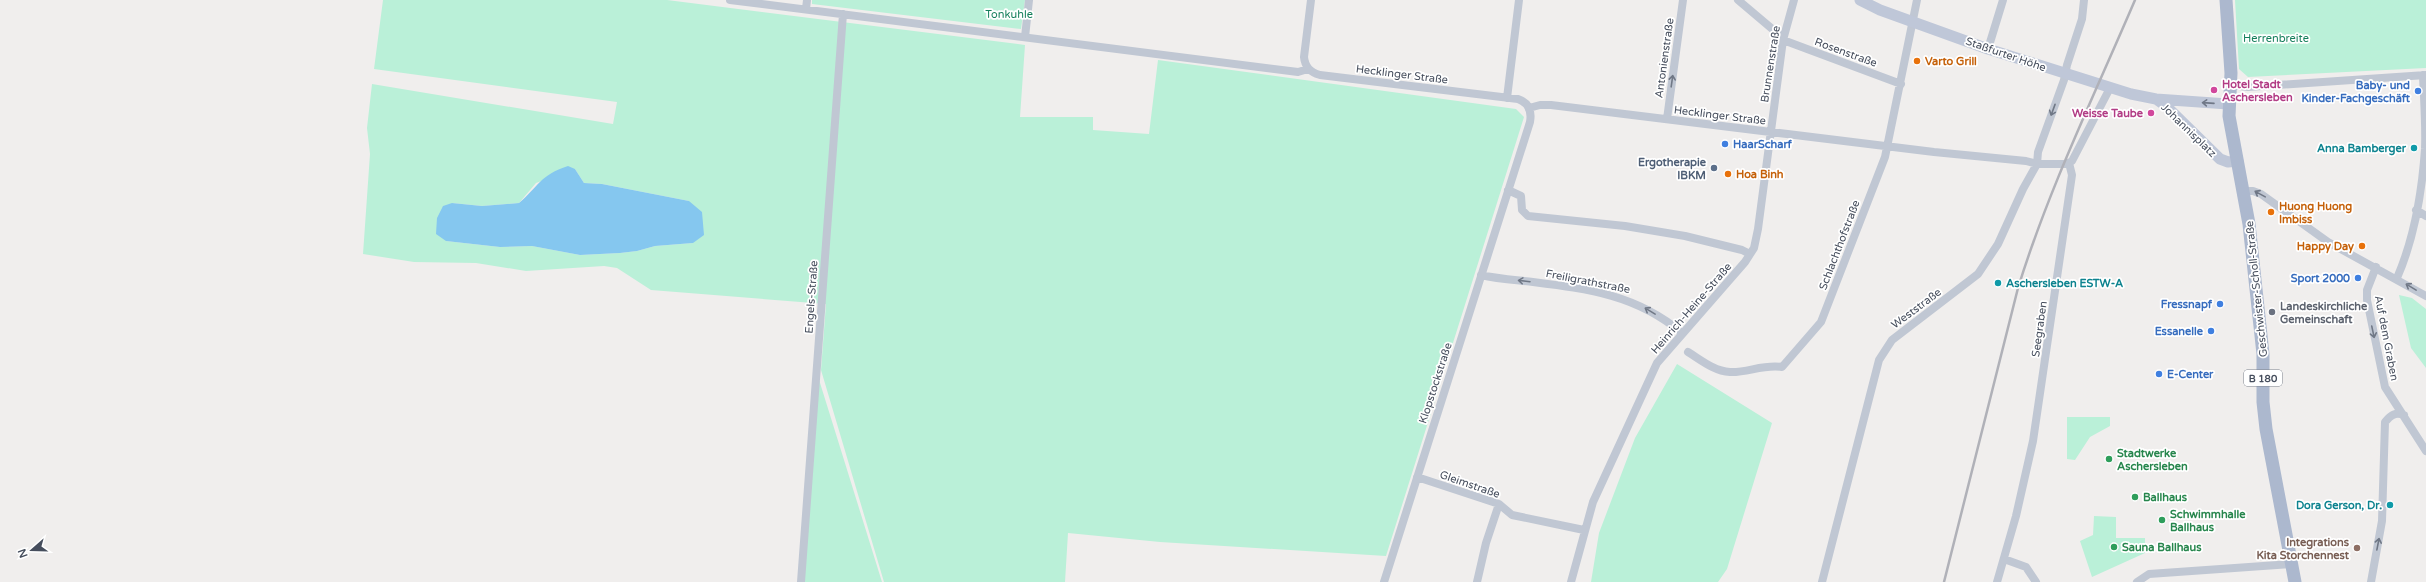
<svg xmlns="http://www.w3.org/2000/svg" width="2426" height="582" viewBox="0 0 2426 582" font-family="'Varela Round',sans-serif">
<rect width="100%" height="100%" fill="#f0eeed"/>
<path fill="#baf0d8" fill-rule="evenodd" d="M383,0H667L1025,45L1020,117H1093V130L1149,134L1158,60L1516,109L1524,117L1386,556L1160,542L1068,533L1065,582H884L821,370L826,304L651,290L617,268L604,266L526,271L476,263L414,262L363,254L370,154L367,128L372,84L613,124L617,102L374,69ZM575,169L584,183L602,184L689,201L693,243L655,246L637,251L620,253L580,255L532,246L500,247L446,241L452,203L482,206L519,203L536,183Z
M812,0H1025L1021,29L812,4Z
M2235,0H2426V68L2248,77L2239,69Z
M2399,295L2412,298L2426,309V368L2411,348Z
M1677,364L1772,423L1727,569L1718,582H1591L1599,533L1635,438Z
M816,370L882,582H801Z
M2067,417H2110V426L2090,437L2075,460L2067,459Z
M2094,516L2116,517V538H2145V553L2092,577L2080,541L2093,535Z"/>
<path fill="#85c7ef" d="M568,166L575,169L584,183L602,184L689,201L702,212L704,235L693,243L655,246L637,251L620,253L580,255L532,246L500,247L446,241L436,234L437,218L443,206L452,203L482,206L519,203C539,186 540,175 568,166Z"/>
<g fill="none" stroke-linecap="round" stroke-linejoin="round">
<path stroke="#c0c7d3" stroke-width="8" d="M730,0L1298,72L1308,69
M1311,0L1304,57C1305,67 1310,72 1320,75L1518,99C1529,103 1532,111 1530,122L1384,582
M1738,0L1783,38
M806,9L807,0
M1025,37L1029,0
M1783,40L1901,84
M1988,49L2003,0
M2231,85L2248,87L2426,75
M1507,98L1519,0
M1529,108L1540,105H1551L1934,152L2026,161L2037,164H2066L2072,161L2110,88
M1667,119L1683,0
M1508,190L1521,196L1522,210L1528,216L1625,226L1685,236L1742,250L1750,254
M2244,191H2253L2261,194L2328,242L2426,296
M2416,210L2426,216
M2376,267L2367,290V300L2385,387L2426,451
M1481,275C1498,279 1516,280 1533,282C1589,289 1637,295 1682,333
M2397,278C2414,239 2422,192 2425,149C2426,125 2424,100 2423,75
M1688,352C1701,360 1714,371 1730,372C1747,373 1763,364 1782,367L1821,322L1885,157L1917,0
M1417,477L1499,504L1512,515L1584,530
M2004,559L2026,567L2036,582
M801,582L843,14
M1477,582L1486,543L1499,504
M1571,582L1593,502L1657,363L1745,262L1754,248L1758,229L1783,40L1794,0
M1822,582L1879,360L1892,340L1978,274L1998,244L2023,189L2037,164L2038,152L2064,80L2067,65L2082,19L2084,0
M1997,582L2016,516L2033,441L2072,175L2069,163
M2137,582L2149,574L2291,564
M2371,582L2382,521L2385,422C2391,415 2395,412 2404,415"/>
<path stroke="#bfc7d8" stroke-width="11" d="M1860,0L1880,10L1988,49L2131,94L2156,99L2228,104
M2156,99L2166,106L2220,159L2228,162L2238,161"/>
<path stroke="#acb8ce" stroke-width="13" d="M2226,0L2231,73L2229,116L2249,224L2263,354V402L2266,429L2295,582"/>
<path stroke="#b0b1b8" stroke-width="2.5" d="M1944,582L2018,288C2049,188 2094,96 2135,0"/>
</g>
<defs><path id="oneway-shaft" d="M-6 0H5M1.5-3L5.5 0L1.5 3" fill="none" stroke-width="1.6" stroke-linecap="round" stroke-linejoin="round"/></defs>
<g stroke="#707886">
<use href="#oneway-shaft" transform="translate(1672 81) rotate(-82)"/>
<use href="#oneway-shaft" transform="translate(2053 110) rotate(110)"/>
<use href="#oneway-shaft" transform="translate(2260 194) rotate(-151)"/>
<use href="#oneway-shaft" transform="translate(1524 281) rotate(-173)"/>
<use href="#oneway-shaft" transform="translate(2411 287) rotate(-149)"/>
<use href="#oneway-shaft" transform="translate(1650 311) rotate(-149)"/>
<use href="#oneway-shaft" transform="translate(2373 332) rotate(78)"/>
<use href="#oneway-shaft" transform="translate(2378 544) rotate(-79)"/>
</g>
<use stroke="#707887" href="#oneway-shaft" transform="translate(2208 103) rotate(-176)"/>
<g fill="#e8710a" stroke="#fff" stroke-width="1.5">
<circle cx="1917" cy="61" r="4"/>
<circle cx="1728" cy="174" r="4"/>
<circle cx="2271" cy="212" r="4"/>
<circle cx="2362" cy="246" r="4"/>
</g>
<g fill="#d1479c" stroke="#fff" stroke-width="1.5">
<circle cx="2214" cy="90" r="4"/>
<circle cx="2151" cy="113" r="4"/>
</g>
<g fill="#3f7fe0" stroke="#fff" stroke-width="1.5">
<circle cx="2418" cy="91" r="4"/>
<circle cx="1725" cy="144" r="4"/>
<circle cx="2358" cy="278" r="4"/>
<circle cx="2220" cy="304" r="4"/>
<circle cx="2211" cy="331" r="4"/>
<circle cx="2159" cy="374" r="4"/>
</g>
<g fill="#0f9aa8" stroke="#fff" stroke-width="1.5">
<circle cx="2414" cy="148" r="4"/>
<circle cx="1998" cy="283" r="4"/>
<circle cx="2390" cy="505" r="4"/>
</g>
<circle fill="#5c6f8a" stroke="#fff" stroke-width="1.5" cx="1714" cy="168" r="4"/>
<circle fill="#6b7280" stroke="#fff" stroke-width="1.5" cx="2272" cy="312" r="4"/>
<g fill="#2e9e5b" stroke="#fff" stroke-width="1.5">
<circle cx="2109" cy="459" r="4"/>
<circle cx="2135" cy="497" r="4"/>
<circle cx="2162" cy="520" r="4"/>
<circle cx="2114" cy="547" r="4"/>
</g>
<circle fill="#8d6e63" stroke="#fff" stroke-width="1.5" cx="2357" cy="548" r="4"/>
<g text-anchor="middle" stroke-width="3.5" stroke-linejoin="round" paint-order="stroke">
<rect fill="#fff" stroke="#7d828d" stroke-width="1" x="2244" y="370" width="38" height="16" rx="3"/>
<g font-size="10" font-weight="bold" fill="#454d5c">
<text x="2263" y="382">B 180</text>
</g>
<g font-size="11" fill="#147f5b" stroke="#fff">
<text x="1009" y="18">Tonkuhle</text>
<text x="2276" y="42">Herrenbreite</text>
</g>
<g font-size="11" fill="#454d5c" stroke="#fff">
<text transform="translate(1846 52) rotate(20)" y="4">Rosenstraße</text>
<text transform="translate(2006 54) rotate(19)" y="4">Staßfurter Höhe</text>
<text transform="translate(1664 58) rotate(-82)" y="4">Antonienstraße</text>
<text transform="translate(1770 64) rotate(-81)" y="4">Brunnenstraße</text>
<text transform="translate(1402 74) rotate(7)" y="4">Hecklinger Straße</text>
<text transform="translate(1720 115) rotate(7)" y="4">Hecklinger Straße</text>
<text transform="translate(2189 130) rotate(44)" y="4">Johannisplatz</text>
<text transform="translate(1839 245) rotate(-69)" y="4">Schlachthofstraße</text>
<text transform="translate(1588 281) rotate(11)" y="4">Freiligrathstraße</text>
<text transform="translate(2256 289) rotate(-96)" y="4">Geschwister-Scholl-Straße</text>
<text transform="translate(811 297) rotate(-86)" y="4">Engels-Straße</text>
<text transform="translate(1691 308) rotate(-49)" y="4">Heinrich-Heine-Straße</text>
<text transform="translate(1916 308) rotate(-37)" y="4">Weststraße</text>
<text transform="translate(2039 329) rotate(-82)" y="4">Seegraben</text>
<text transform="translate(2387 338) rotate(79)" y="4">Auf dem Graben</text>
<text transform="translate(1435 383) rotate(-72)" y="4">Klopstockstraße</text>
<text transform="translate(1470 484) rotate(19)" y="4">Gleimstraße</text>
</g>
<g font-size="11" font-weight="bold" fill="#c56008" stroke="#fff" text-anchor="start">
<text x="1925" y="65">Varto Grill</text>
<text x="1736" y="178">Hoa Binh</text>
<text x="2279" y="210">Huong Huong<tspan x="2279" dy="13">Imbiss</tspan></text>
<text x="2354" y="250" text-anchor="end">Happy Day</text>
</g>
<g font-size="11" font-weight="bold" fill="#b23c85" stroke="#fff" text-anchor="start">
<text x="2222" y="88">Hotel Stadt<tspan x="2222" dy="13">Aschersleben</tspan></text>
<text x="2143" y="117" text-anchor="end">Weisse Taube</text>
</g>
<g font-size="11" font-weight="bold" fill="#366cbe" stroke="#fff" text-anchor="end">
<text x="2410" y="89">Baby- und<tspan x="2410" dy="13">Kinder-Fachgeschäft</tspan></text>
<text x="1733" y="148" text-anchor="start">HaarScharf</text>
<text x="2350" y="282">Sport 2000</text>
<text x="2212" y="308">Fressnapf</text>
<text x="2203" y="335">Essanelle</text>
<text x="2167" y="378" text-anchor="start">E-Center</text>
</g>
<g font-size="11" font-weight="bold" fill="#0d838f" stroke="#fff" text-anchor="end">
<text x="2406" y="152">Anna Bamberger</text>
<text x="2006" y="287" text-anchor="start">Aschersleben ESTW-A</text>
<text x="2382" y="509">Dora Gerson, Dr.</text>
</g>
<g font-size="11" font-weight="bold" fill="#4e5e75" stroke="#fff" text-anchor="end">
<text x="1706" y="166">Ergotherapie<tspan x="1706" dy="13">IBKM</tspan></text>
</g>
<g font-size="11" font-weight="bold" fill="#5b616d" stroke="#fff" text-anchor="start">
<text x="2280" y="310">Landeskirchliche<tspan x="2280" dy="13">Gemeinschaft</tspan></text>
</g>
<g font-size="11" font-weight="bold" fill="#27864d" stroke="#fff" text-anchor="start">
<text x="2117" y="457">Stadtwerke<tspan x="2117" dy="13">Aschersleben</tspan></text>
<text x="2143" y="501">Ballhaus</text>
<text x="2170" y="518">Schwimmhalle<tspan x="2170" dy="13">Ballhaus</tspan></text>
<text x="2122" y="551">Sauna Ballhaus</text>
</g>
<g font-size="11" font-weight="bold" fill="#785e54" stroke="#fff" text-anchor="end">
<text x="2349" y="546">Integrations<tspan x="2349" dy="13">Kita Storchennest</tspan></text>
</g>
</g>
<g transform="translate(32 550) rotate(250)" stroke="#ffffff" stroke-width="3" paint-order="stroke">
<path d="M0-3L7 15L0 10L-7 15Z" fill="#454d5c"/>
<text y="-6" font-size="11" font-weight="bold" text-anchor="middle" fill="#454d5c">N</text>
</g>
</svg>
